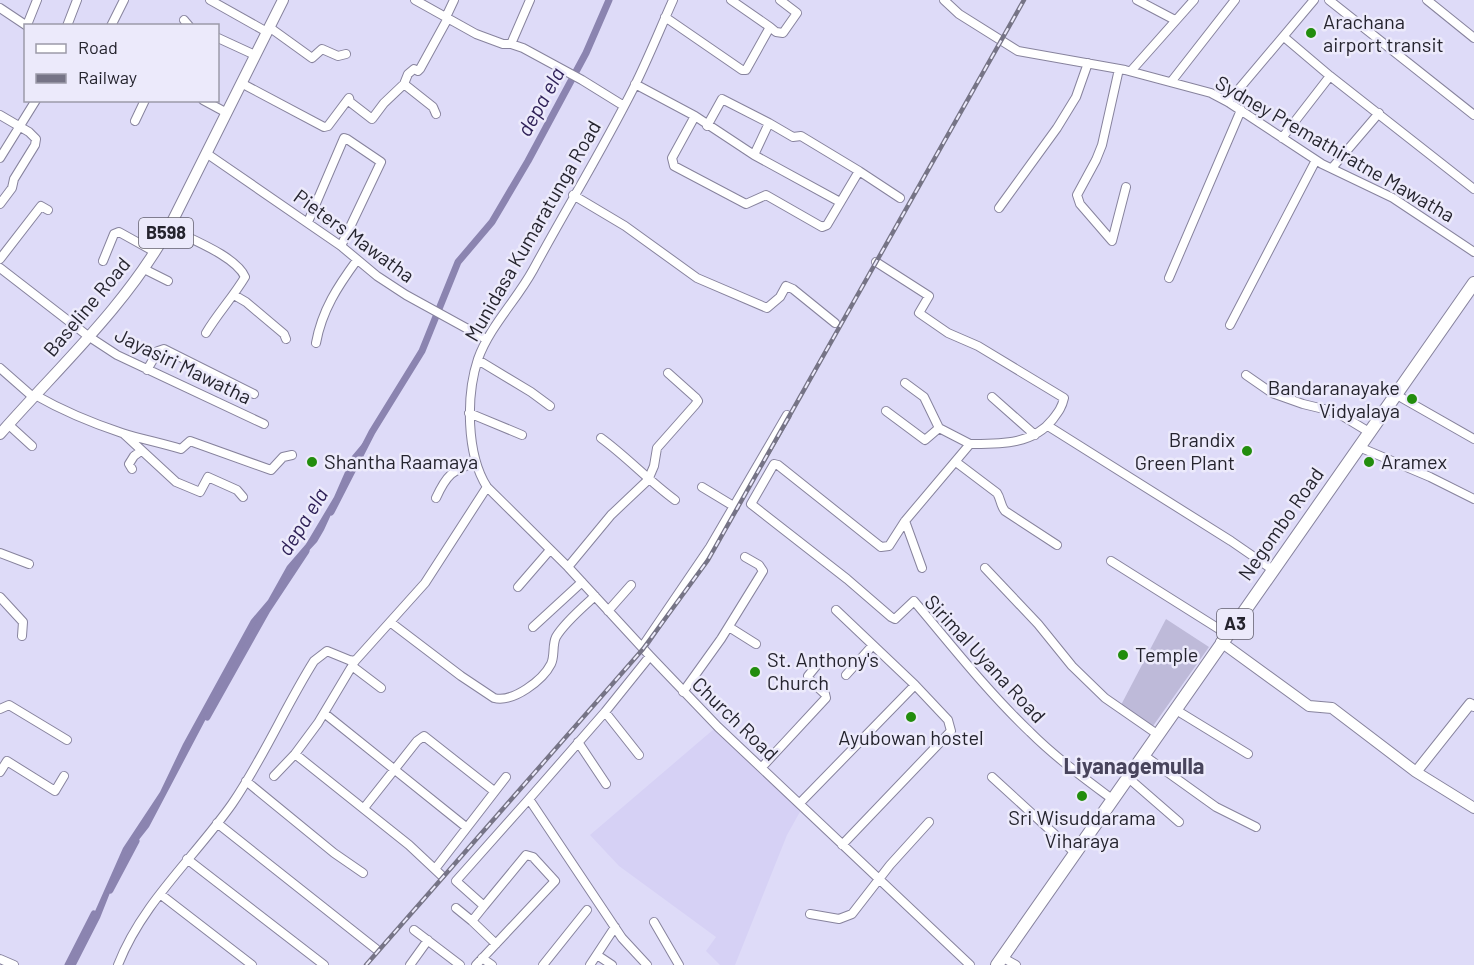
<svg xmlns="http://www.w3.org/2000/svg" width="1474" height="965" viewBox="0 0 1474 965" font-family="Barlow,sans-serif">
<rect width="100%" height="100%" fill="#dedbf8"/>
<path fill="#d6d1f5" d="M714,729L801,810L787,835L735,965H720L706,951L716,937L619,866L590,835Z"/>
<path fill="#bebad9" d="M1166,619L1209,647L1153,726L1121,705Z"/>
<path fill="#8b84b0" d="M372,432L356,460L324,530L317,542L291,570L267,610L218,696L149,827L123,860L100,918L76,965H68L92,918L123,848L160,792L183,744L251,620L268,600L287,566L306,544L334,497L352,456Z"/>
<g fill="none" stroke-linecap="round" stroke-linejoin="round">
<path stroke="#8b84b0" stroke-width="7" d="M331,512L372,432L422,351L458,262L492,222L528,161L586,53L609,0
M207,717L267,610L306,551
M110,890L136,841
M68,965L94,914"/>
<defs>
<path id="minor" d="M210,0L267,32
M415,0L476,34L503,44H511L523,48L582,80L624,106
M673,0C660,29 648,59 634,87C603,149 566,209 533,270C516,301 490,326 478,359C466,395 466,454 487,487L568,567L650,656L718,727L970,965
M944,0L959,14L1018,51L1125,70L1211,93L1228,102L1322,164L1393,198L1474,252
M1137,0L1175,20
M1329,0L1474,115
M1427,0L1474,38
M0,8L27,26
M446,17L454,0
M665,17L742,70H746L770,27L731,0
M184,20L189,26
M27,25L37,0
M67,26L77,0
M111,26L124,0
M269,27L312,58L322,49L338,56L346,54
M770,27L776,32L783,33L797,13L780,0
M1284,37L1330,76L1474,189
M218,38L255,55
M511,44L530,0
M1119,69L1102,145L1096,160L1077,195L1080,204L1112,241L1126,187
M1131,71L1194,0
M1171,82L1235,0
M241,83L324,127L328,126L349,98L350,102L372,119L384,103L404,84L408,74L414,69L418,71L420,69L448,18
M404,84L433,107L436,114
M635,84L695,116L754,155L769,123L793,137L801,136L859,171L827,225L822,227L766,195L746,204L674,166L672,158L695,116
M203,100L227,113
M1228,102L1314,0
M0,115L29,132L36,139L35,145L14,179L12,188L0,204
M135,121L145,100
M707,126L722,99L769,123
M1282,138L1330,76
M206,153L341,246L377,276L406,295L486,339
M754,155L840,202
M0,158L36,100
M1332,168L1379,113
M859,171L900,198
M573,195L625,226L697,278L767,308L780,297L786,286L793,289L835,323
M999,208L1057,128L1076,97L1088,63
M308,222L344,138L347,139L381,162L341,246
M169,228C190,239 236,256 245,277C233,297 218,313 206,333
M0,259L41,206L48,210
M103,261L114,234L119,232L155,252
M876,262L929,296L919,313L948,333L978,346L1064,398C1062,407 1059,411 1053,419C1033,445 1000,444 970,444L905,521L889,546L881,547L778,465L774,464L751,504L847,579L891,617L895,619L914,601C952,646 988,692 1030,732C1055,757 1084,778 1112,799
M0,268L88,336L117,355L264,424
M144,269L168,281
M1169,278L1241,110
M234,295L246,302L284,334L286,339
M1230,325L1316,160
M316,343C322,310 338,286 357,260
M478,360L531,392L550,406
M0,368L33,397
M147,370L158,351L164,349L254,394
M1246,375L1272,393L1303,404L1336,412L1369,432
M905,383L924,397L939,428
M35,395C63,411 92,423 122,433C141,439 161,443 181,449L190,441L271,470L283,457L292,455
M992,397L1035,435
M1402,398L1474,439
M886,411L925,440L939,428L970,444
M469,413L522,435
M9,425L32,446
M1048,426L1231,541L1273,570
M124,434L176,482L200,492L208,477L237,490L243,497
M601,438C627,457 649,481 675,500
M1359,447L1430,477L1474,499
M956,462L997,493C1001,499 1000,505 1005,511L1057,545
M132,469L129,464L134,456L141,451
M702,487L735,507
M436,498C447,474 452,471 475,462
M905,521L922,568
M0,553L29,564
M1111,561L1227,634
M568,567L611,515L648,480L654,466L657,448L695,405L698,401L696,398L668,373
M985,568L1038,624L1072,666L1105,698L1157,734
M518,587L550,550
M0,597L23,622L22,636
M836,610L915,685L948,720L951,731L842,845
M608,611L631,585
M390,622L461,676L494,698C513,703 543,680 551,664C555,656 552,645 556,637C564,623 583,607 595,596
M533,627L582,582
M729,627L756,644
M642,647L710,547L787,415
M352,666L381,688
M846,675L873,645
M683,692L721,639L763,571L759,565L745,557
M0,709L9,705L67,740
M605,712L639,755
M324,713L466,827
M1181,713L1248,754
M578,742L606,784
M295,754L409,845L441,875
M1149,759L1216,807L1256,827
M762,767L826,698L825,694L810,680L808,676L821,660
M0,772L7,761L55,791L64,776
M274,776L295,754L318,723L355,661L425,583L487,487
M992,777L1074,852
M246,781L334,853L363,873
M1133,782L1179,822
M800,803L915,685
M364,808L417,741L424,736L494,791
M217,823L376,949
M187,859L324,965
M435,869L506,777
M160,894L252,965
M456,908L472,921
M810,914L839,919L852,914L890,865L929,822
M654,922L679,965
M414,930L460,965
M496,944L472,921L484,906L456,881L529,799
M597,955L612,965
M482,958L492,965
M0,959L14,965
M1007,960L1016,965
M118,965C142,903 194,858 232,804C263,759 285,707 314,661L327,651L349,660L355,661
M410,965L428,940
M476,965L555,881L533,857L526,855L484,906
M543,965L587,910
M590,965L615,927
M647,965L622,938L529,799L605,712L650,656"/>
<path id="major" d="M0,434C58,368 126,306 169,228L283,0
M1221,642L1309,706L1332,708L1416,772L1470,704L1474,706
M1416,772L1474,808"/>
<path id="highway" d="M997,965L1474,283"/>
</defs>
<use href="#minor" stroke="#87839d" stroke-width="10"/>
<use href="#major" stroke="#87839d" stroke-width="12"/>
<use href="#highway" stroke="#87839d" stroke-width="14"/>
<use href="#minor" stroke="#fff" stroke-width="8"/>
<use href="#major" stroke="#fff" stroke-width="10"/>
<use href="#highway" stroke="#fff" stroke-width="12"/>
<defs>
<path id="rail" d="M366,965L643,649L708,560L1024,0"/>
</defs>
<use href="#rail" stroke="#767486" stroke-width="4.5"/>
<use href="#rail" stroke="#eceafb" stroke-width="2" stroke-dasharray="7" stroke-linecap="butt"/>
</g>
<g fill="#228d0d" stroke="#eceafb" stroke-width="2">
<circle cx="1311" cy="33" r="6"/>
<circle cx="1412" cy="399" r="6"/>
<circle cx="1247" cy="451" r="6"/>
<circle cx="312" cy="462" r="6"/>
<circle cx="1369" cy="462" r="6"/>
<circle cx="1123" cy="655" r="6"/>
<circle cx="755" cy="672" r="6"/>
<circle cx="911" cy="717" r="6"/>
<circle cx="1082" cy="796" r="6"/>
</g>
<g text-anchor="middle" stroke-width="5" stroke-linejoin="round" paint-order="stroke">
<g fill="#eceafb" stroke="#615f6c" stroke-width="1.5">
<rect x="139" y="218" width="54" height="30" rx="4.5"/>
<rect x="1217" y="609" width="36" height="30" rx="4.5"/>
</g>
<g font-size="18" font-weight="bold" fill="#25242e">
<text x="166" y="239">B598</text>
<text x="1235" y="630">A3</text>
</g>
<g font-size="20" fill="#25242e" stroke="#eceafb" text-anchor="start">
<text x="1323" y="29">Arachana<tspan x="1323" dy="23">airport transit</tspan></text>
<text x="1400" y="395" text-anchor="end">Bandaranayake<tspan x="1400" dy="23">Vidyalaya</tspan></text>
<text x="1235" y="447" text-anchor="end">Brandix<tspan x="1235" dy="23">Green Plant</tspan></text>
<text x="324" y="469">Shantha Raamaya</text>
<text x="1381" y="469">Aramex</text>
<text x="1135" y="662">Temple</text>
<text x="767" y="667">St. Anthony's<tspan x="767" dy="23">Church</tspan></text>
<text x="911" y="745" text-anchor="middle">Ayubowan hostel</text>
<text x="1082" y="825" text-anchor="middle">Sri Wisuddarama<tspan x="1082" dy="23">Viharaya</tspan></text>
</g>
<g font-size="20" fill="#25242e" stroke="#eceafb">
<text transform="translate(1335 149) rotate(30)" y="7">Sydney Premathiratne Mawatha</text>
<text transform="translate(533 231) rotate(-60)" y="7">Munidasa Kumaratunga Road</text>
<text transform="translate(354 236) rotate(36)" y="7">Pieters Mawatha</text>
<text transform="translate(87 307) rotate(-50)" y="7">Baseline Road</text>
<text transform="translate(183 366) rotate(26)" y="7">Jayasiri Mawatha</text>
<text transform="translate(1281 524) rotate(-55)" y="7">Negombo Road</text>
<text transform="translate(985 659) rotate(47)" y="7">Sirimal Uyana Road</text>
<text transform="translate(735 719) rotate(44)" y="7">Church Road</text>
</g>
<g font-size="21" font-style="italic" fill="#2f2158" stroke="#eceafb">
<text transform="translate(541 102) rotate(-61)" y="7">depa ela</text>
<text transform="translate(303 522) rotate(-58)" y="7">depa ela</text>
</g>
<g font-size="22" font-weight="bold" fill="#48445c" stroke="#eceafb">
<text x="1134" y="774">Liyanagemulla</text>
</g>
</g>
<rect x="24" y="24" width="195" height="78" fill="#eceafb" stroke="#9c9ba9" stroke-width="1.5"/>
<rect x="36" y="44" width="30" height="9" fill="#ffffff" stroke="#9c9ba9" stroke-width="1.5"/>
<text x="78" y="54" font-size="18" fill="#25242e">Road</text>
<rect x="36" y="74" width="30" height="9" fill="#767486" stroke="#9c9ba9" stroke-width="1.5"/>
<text x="78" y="84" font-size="18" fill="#25242e">Railway</text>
</svg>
